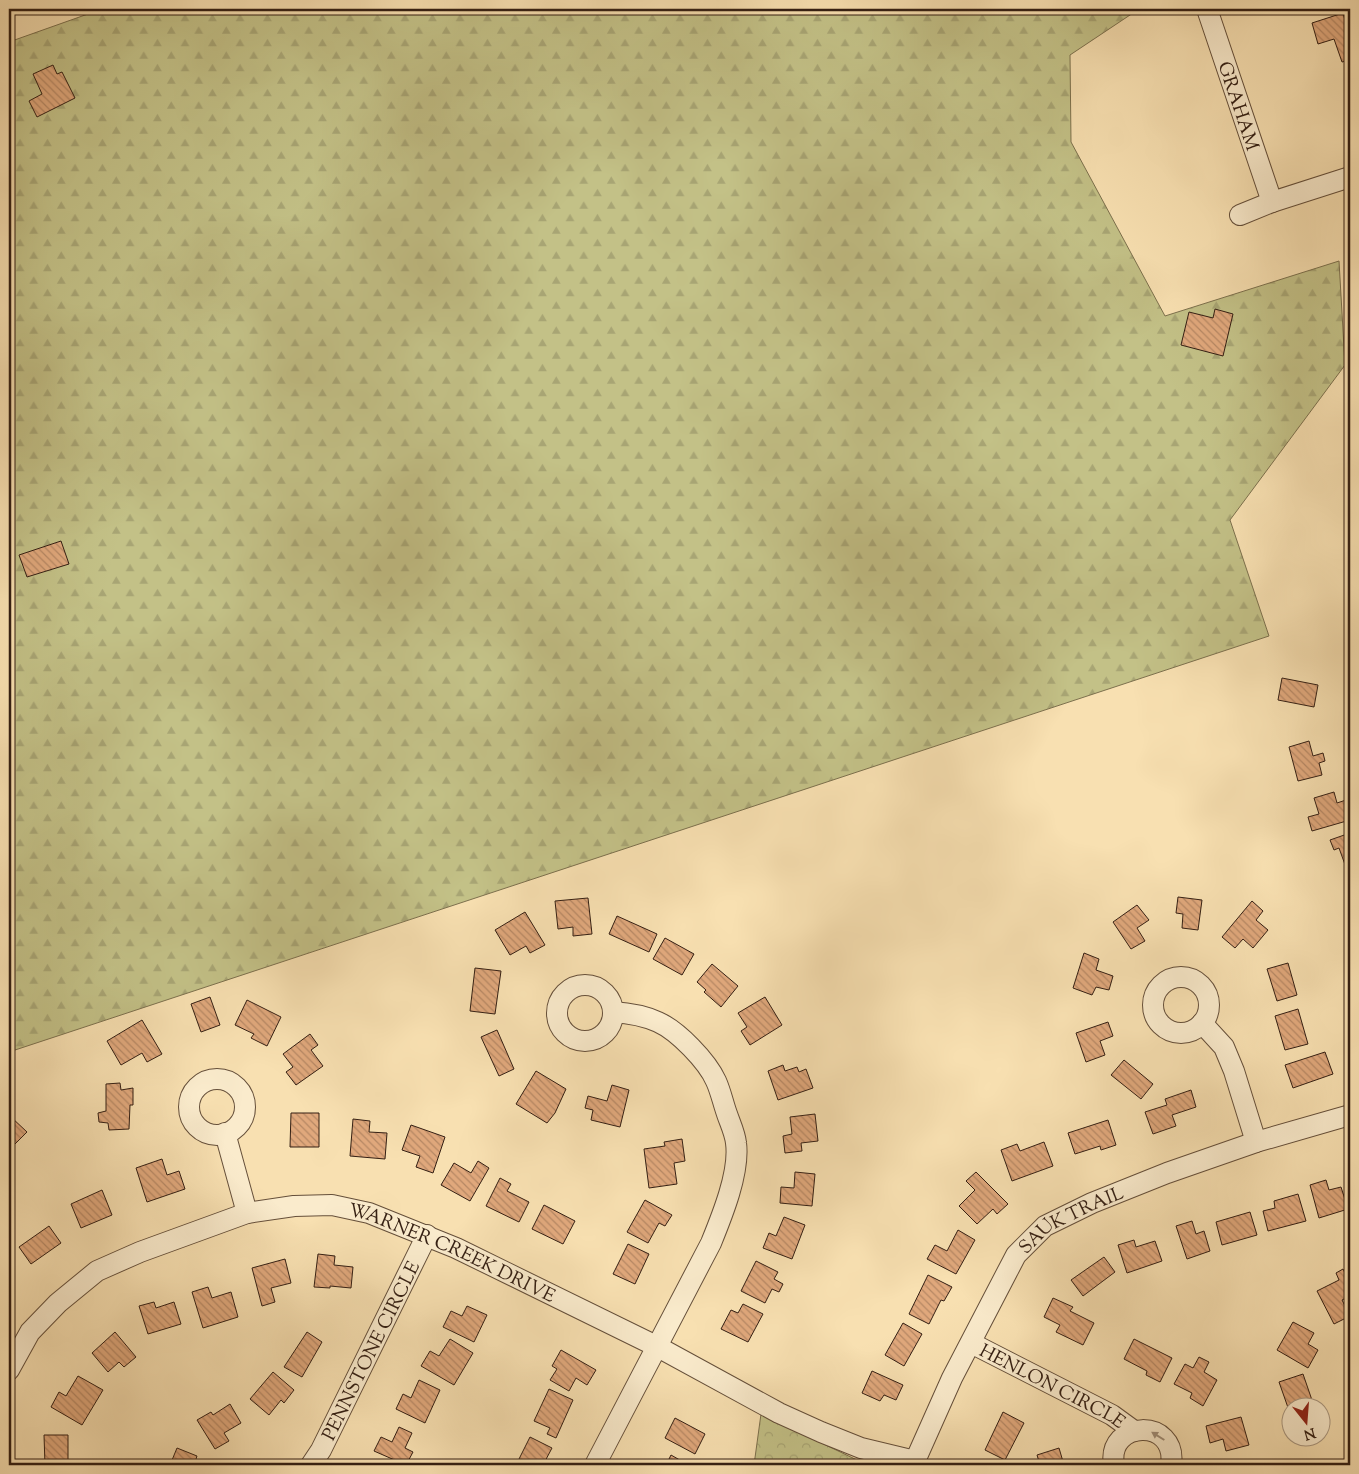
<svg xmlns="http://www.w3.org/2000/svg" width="1359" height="1474" viewBox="0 0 1359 1474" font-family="'Sorts Mill Goudy',serif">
<defs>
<pattern id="forest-firs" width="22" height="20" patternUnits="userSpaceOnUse" patternTransform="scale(1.25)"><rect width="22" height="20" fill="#c3c187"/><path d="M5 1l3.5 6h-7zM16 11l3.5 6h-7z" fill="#a8a574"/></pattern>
<pattern id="park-crowns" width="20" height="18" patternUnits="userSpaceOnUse" patternTransform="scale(1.25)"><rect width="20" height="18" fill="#c3c187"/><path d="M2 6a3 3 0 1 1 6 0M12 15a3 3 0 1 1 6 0" fill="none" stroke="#a8a574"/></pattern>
<pattern id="building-back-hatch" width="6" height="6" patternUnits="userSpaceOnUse" patternTransform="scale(1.25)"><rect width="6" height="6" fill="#e0a87c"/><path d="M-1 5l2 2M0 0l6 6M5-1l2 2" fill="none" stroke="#b68864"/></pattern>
</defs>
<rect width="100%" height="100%" fill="#f8e0b1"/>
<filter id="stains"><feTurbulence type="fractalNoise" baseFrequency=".004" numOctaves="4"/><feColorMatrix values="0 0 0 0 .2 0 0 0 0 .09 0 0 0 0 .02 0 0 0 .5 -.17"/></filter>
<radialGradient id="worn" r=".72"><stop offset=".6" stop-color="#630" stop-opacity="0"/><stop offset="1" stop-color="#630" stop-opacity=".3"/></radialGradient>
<path fill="url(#forest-firs)" stroke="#7c704d" d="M102,9H1139L1070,55L1071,142L1165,316L1339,261L1345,365L1230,520L1269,636L9,1052V42Z"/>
<path fill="url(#park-crowns)" stroke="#7c704d" d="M761,1414L857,1460L873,1465H754Z"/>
<path fill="url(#building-back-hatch)" stroke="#341f13" d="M1343,13L1350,37V60L1342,62L1334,39L1318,44L1312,23Z
M53,65L57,74L62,72L75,98L37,117L29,101L42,94L33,74Z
M1215,309L1233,314L1223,356L1181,345L1189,312L1213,318Z
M61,541L69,564L27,577L19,555Z
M1282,678L1318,685L1314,707L1278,700Z
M1309,741L1313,756L1323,753L1325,761L1319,763L1322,775L1298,781L1289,747Z
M1334,792L1337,803L1349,799L1350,820L1312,831L1308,817L1319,814L1314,798Z
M1350,833V873H1348L1339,848L1334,850L1330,840Z
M1178,897L1202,900L1198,930L1182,928L1183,914L1176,913Z
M588,898L592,934L573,936V927L558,929L555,901Z
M1252,901L1263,911L1256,920L1268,930L1253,948L1243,939L1235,948L1222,937Z
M1137,905L1149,920L1137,928L1145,941L1131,949L1113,922Z
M525,912L545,945L530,953L526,946L510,955L495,930Z
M617,916L657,934L649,952L609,934Z
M665,938L694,954L682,975L653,959Z
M1084,953L1099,959L1096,970L1113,976L1109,990L1096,987L1092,995L1073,988Z
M1288,963L1297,995L1277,1001L1267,969Z
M712,964L738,986L721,1007L704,992L706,990L697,982Z
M475,968L501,971L495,1014L470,1011Z
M210,997L220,1025L201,1032L191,1004Z
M765,997L782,1025L750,1045L741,1031L747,1027L738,1013Z
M247,1000L281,1017L267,1046L251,1038L254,1034L235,1025Z
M1298,1009L1308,1044L1285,1050L1275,1016Z
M142,1020L162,1054L147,1062L142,1053L121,1065L107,1041Z
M1108,1022L1113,1036L1100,1041L1105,1055L1086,1062L1076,1033Z
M497,1030L514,1069L499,1076L481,1037Z
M310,1034L318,1045L311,1050L323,1066L296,1085L286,1072L293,1067L283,1054Z
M1325,1052L1333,1074L1293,1088L1285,1065Z
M1124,1060L1153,1084L1141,1099L1111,1075Z
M783,1065L785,1071L797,1067L799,1072L806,1069L813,1088L778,1100L768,1071Z
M536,1071L566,1089L555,1113L547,1123L516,1104Z
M120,1083L121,1090L133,1088V1105H130L129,1129L109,1130L108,1123L99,1122L98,1113L106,1111V1084Z
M612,1085L629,1090L620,1127L591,1120L593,1110L585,1108L588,1096L607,1101Z
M1191,1090L1196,1107L1172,1115L1176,1126L1153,1134L1145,1112L1167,1105L1165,1099Z
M291,1113H319V1147H290Z
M815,1114L818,1141L801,1143L802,1151L785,1153L783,1136L792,1134L790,1117Z
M10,1116L27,1132L9,1150V1117Z
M353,1119L370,1121L369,1132L387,1133L385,1159L350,1156Z
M1108,1120L1116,1145L1101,1150L1100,1146L1075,1154L1068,1133Z
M411,1125L445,1137L433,1173L416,1167L420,1156L402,1150Z
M682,1139L685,1161L674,1163L677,1184L649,1188L644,1149L665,1146L664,1142Z
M1044,1142L1053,1166L1012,1181L1001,1150L1017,1144L1020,1151Z
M162,1159L167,1175L179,1171L185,1189L147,1202L136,1168Z
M478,1161L489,1168L470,1201L441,1185L454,1163L471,1173Z
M795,1172L815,1174L812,1206L780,1203L781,1187L794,1188Z
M976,1172L1008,1204L997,1214L993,1209L977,1224L959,1206L975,1190L966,1181Z
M500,1178L511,1184L507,1191L529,1202L519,1222L486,1206Z
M1326,1180L1329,1190L1341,1187L1348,1209L1319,1218L1310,1185Z
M102,1190L112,1215L81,1228L71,1204Z
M1298,1194L1306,1221L1268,1231L1263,1211L1275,1208L1274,1201Z
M645,1200L672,1215L665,1226L659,1223L648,1243L627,1232Z
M544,1205L575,1221L563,1244L532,1229Z
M1250,1212L1257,1235L1222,1245L1216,1222Z
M784,1217L805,1225L792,1259L763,1248L769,1233L776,1236Z
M1192,1221L1196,1234L1204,1231L1210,1251L1187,1259L1176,1226Z
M49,1226L61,1243L31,1264L19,1247Z
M958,1230L975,1240L956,1274L927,1259L935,1245L947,1251Z
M1134,1240L1136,1247L1155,1241L1162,1261L1127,1273L1118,1245Z
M628,1244L649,1254L635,1284L613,1274Z
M318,1254L335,1256L334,1265L353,1267L351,1288L330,1286V1288L314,1287Z
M1104,1257L1115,1272L1083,1296L1071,1280Z
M285,1259L291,1283L271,1288L275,1302L262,1306L252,1268Z
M756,1261L778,1272L774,1279L783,1284L779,1292L772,1289L765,1303L741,1291Z
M1343,1269L1350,1283V1296L1342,1300L1350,1316L1334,1324L1317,1291L1339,1280L1336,1273Z
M928,1275L952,1287L944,1301L941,1300L929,1324L909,1314Z
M208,1287L212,1298L231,1292L238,1317L203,1328L192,1292Z
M1053,1298L1073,1307L1070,1311L1094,1323L1083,1345L1056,1332L1060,1325L1044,1317Z
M154,1302L156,1308L174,1302L181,1324L148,1334L139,1306Z
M743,1304L763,1314L748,1342L721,1329L731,1310L738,1313Z
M467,1306L487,1315L474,1342L443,1327L451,1311L462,1316Z
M1293,1322L1314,1333L1308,1344L1318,1350L1308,1368L1277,1350Z
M903,1323L922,1334L904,1366L885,1355Z
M115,1332L136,1357L124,1367L119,1362L108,1372L92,1353Z
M307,1332L322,1342L302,1377L284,1367Z
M450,1339L473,1353L454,1385L421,1366L430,1351L439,1356Z
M1134,1339L1172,1358L1160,1382L1146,1375L1147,1371L1124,1359Z
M561,1350L596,1370L587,1385L576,1378L569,1391L550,1380L557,1369L552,1366Z
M1199,1357L1209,1362L1204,1372L1217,1380L1203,1406L1190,1398L1192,1393L1174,1384L1185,1364L1193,1368Z
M872,1371L903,1385L896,1400L884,1395L880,1401L862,1393Z
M273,1372L294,1390L284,1403L281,1400L269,1415L250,1399Z
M1303,1374L1314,1406H1292V1419L1279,1382Z
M78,1376L103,1390L82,1425L51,1407L59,1392L66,1396Z
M419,1380L440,1390L425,1423L396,1409L403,1394L411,1398Z
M549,1389L573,1400L556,1438L547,1434L550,1428L534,1421Z
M230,1404L241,1423L224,1433L229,1441L215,1449L197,1420L211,1412L213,1415Z
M1003,1412L1024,1423L1005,1460L985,1450Z
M1241,1417L1249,1445L1226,1451L1223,1439L1210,1443L1206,1426Z
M675,1418L705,1434L695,1454L665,1438Z
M399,1427L412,1433L405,1448L413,1452L406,1465L374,1451L381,1437L392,1442Z
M44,1435H68V1465H45Z
M530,1437L552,1448L543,1465H516Z
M177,1448L197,1456L194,1465H170Z
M1059,1448L1064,1465H1040L1037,1455Z
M671,1455L685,1463L684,1465H666Z"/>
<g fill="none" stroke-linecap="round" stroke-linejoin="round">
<defs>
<g id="minor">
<path id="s1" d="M1207,9L1272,202"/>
<path d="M1240,215L1272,202L1350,177"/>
<circle cx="1181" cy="1005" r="28"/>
<circle cx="585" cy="1013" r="28"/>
<path d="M1202,1023L1224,1047L1234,1071L1256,1142"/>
<circle cx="217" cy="1107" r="28"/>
<path d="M225,1133L247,1213"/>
<path id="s2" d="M971,1343L1112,1415L1134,1431"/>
<path id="s3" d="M9,1370L30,1332L58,1303L97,1271L140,1252L247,1213L294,1206L332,1205L369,1213L456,1248L658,1347L779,1413L821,1432L861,1448L915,1461"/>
<path id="s4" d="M311,1465L321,1450L427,1235"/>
<path d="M595,1465L711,1243C722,1216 740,1172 736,1143C735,1133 730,1123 727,1114C723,1103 721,1092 716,1081C707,1061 678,1031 658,1022C645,1016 628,1013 613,1012"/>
<path id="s5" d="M915,1465V1461L952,1378L1016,1255L1045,1226L1092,1203L1167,1173L1256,1142L1350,1115"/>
<path d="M1114,1465C1106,1420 1178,1417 1171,1465"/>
</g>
</defs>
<use href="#minor" stroke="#654f3a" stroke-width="22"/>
<use href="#minor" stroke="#faebcc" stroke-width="20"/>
</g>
<defs><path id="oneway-solid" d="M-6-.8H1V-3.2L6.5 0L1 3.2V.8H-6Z" transform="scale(1.25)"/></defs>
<use fill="#a18f79" href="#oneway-solid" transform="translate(1158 1436) rotate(-148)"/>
<g text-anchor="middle" stroke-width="4" stroke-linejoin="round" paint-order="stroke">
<g font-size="19" fill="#341f13" stroke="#faebcc">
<text dy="7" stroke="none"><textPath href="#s1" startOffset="102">GRAHAM</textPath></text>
<text dy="7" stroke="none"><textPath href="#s5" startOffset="300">SAUK TRAIL</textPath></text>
<text dy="7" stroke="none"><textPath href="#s3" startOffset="510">WARNER CREEK DRIVE</textPath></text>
<text dy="7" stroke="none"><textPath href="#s4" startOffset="129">PENNSTONE CIRCLE</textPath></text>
<text dy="7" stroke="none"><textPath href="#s2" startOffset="92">HENLON CIRCLE</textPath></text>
</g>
</g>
<rect width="1359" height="1474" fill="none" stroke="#f8e0b1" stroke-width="30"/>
<rect x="10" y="10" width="1339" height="1454" fill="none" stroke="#341f13" stroke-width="2.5"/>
<rect x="15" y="15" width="1329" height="1444" fill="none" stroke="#341f13"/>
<g transform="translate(1306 1422) rotate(163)"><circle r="24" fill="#faebcc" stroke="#ab9982"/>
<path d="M0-4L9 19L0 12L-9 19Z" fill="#8f2418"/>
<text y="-8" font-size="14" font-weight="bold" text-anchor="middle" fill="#341f13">N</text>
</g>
<rect width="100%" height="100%" filter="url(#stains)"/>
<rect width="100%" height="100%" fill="url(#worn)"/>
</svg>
